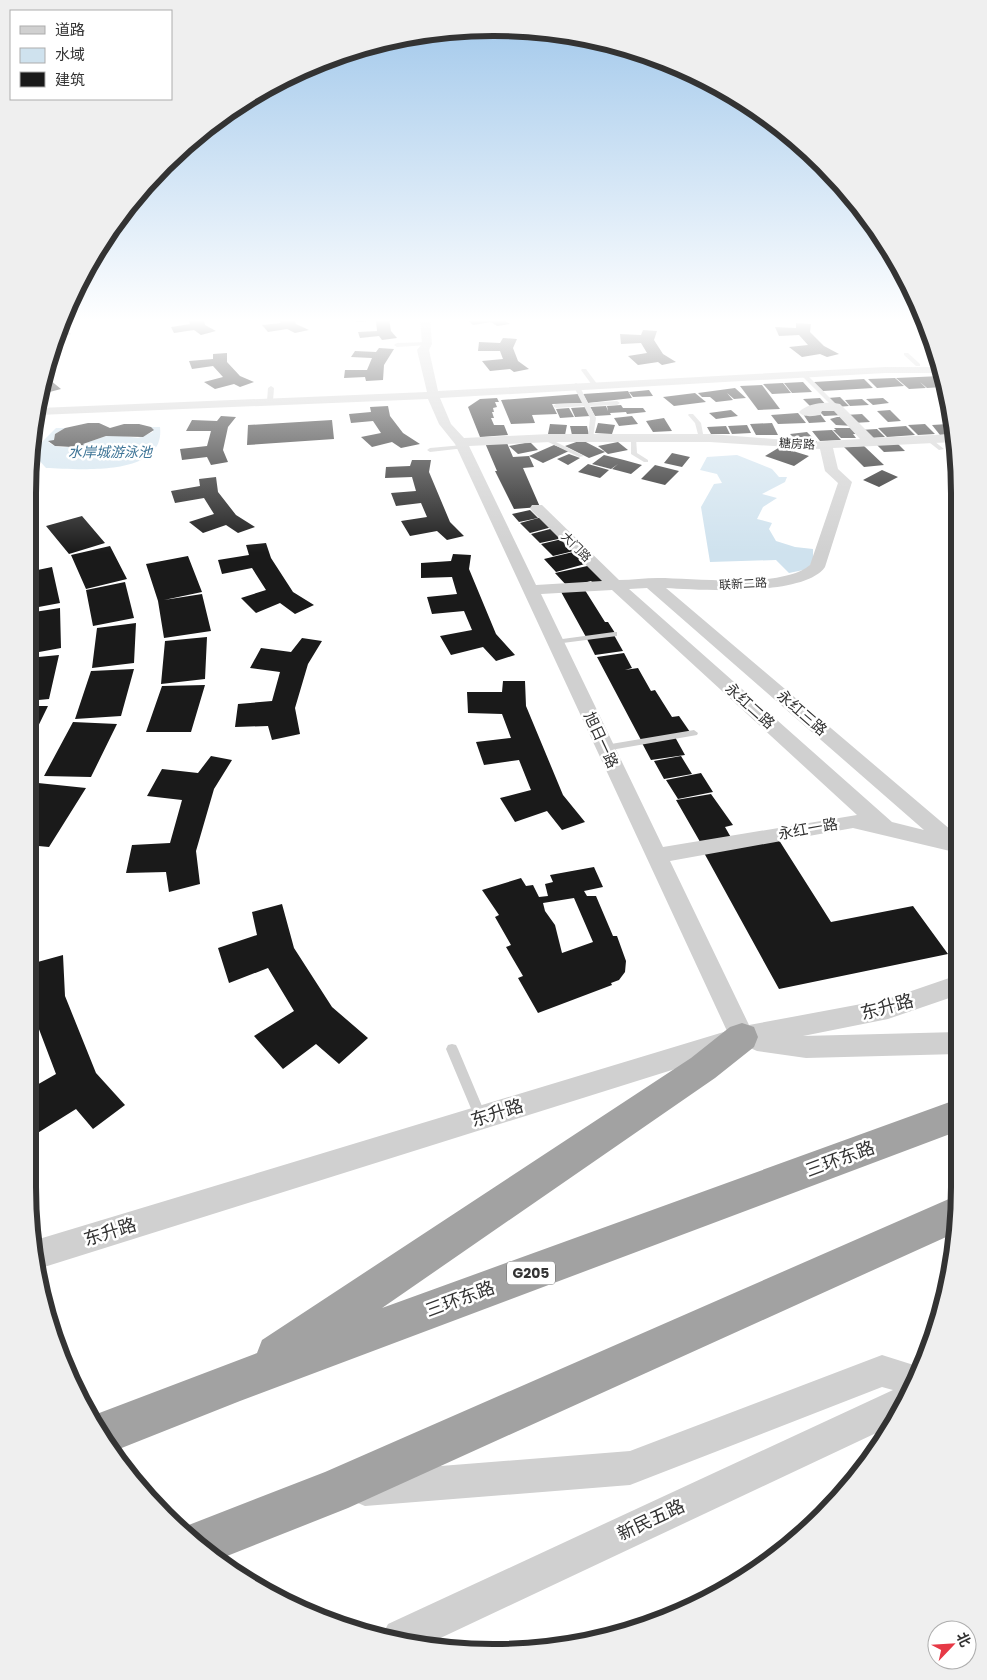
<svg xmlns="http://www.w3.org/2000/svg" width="987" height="1680" viewBox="0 0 987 1680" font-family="Poppins,'Noto Sans SC',sans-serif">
<rect width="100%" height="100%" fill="#fff"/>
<path fill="#cfe2ee" d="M151,427H160C166,478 78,469 46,468L38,459L37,447L56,428H65L55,434L54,440L48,442C58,450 71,447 84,445L83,444L106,436L116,435L138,438L153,432Z
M737,455L772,469L779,477H787L785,482L762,494L777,498L763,507L757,519L772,523L769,529L776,541L795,547L813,549V560L808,569L789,573L776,560L710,562L701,507L714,484L722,483L717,474L700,470L707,457Z"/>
<path fill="#1a1a1a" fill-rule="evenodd" d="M65,318H71L61,327L71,334L55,338Z
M188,318H203L205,325L216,331L201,335L194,330L174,333L171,327L190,324Z
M278,318H294L296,324L309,330L295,333L287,329L268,332L262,325L281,323Z
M356,318H389L391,331L397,338L382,340L379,336L360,338L358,332L377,331L376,321L356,322Z
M466,318H501L510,324L497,326L491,322L473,325Z
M796,323L811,324L810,332L824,346L839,354L827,357L820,354L802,357L789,347L808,345L799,335L779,336L775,327L796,328Z
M643,330L657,331L654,340L663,354L676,362L662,365L658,362L638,365L628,356L647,353L641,343L621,344L620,334L641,335Z
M503,338L517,339L513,348L518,361L529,369L514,372L510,369L490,371L482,361L503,359L500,351H478L479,342L500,343Z
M379,348L394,349L384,365L383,380L366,381L365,377L344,378L345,370H367L372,358L351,357L355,351L376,352Z
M227,353V362L240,376L254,382L240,387L234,384L215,389L204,382L223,377L213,366L192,369L189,361L213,359V354Z
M941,376L943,387L927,388L920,382L926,388L909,389L896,378Z
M895,378L904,386L877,388L868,379Z
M864,379L873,388L823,391L814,382Z
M50,380L61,389L42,394L45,381Z
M803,382L812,392L792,393L784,383Z
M783,383L791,393L772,394L763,384Z
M762,385L780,409L758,410L740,386Z
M735,388L746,398L734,399L727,393L733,400L716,402L710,397H702L698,393Z
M649,390L653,396L633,397L629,392Z
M628,391L632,398L588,403L583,394Z
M695,393L706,402L674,406L663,397Z
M578,394L583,403L552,404L557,414L532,415L535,423L511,424L501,400Z
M840,397L849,406L836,407L828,398Z
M497,398L499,402H495L497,407L493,408L494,412H492L494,418H491L494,425H504L508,435L480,437L468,407L480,399Z
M820,398L827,406L811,407L803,399Z
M883,398L889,403L873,405L866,399Z
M862,399L869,405L850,406L845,400Z
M621,405L623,408H643L646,412L627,414L626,412L610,413L611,415L595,416L590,407L606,406L608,411L607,406Z
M388,406L390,416L403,433L420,444L401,448L392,442L372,447L361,437L381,433L373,421L351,423L349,414L371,412L370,407Z
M586,407L590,416L575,417L571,408Z
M569,408L574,417L560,418L556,409Z
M837,408L843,415L824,416L817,409Z
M731,410L738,416L716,419L709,413Z
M890,410L901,421L888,422L877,411Z
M798,413L806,423L778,424L771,415Z
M803,414H820L826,422L809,423Z
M862,414L870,422L853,423L845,415Z
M221,416L236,417L228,427L223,450L228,462L211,465L207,457L182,460L180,449L207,446L211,431H186L192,420L217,421Z
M632,416L638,424L619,426L614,418Z
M837,417H845L854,426L836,425L830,419Z
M664,418L672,431L653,432L646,421Z
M332,420L334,439L247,445L248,425Z
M99,423L110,428L124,424H139L151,427L154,430L143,437L106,436L83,444L84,445L72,447L55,446L48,441L54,440L55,434L65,428L88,423Z
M598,423L615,425L612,434L595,433Z
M772,423L778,435H756L750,424Z
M550,424L567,425L565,435L548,434Z
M925,424L935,434L918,435L908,425Z
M948,424L951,427L953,433L950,434L940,435L932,425Z
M747,425L751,433L732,434L728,426Z
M570,426H587L589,435H572Z
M726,426L730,434H711L707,427Z
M906,426L915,435L887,437L878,428Z
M834,428H851L856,434H853L856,438H841L833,430H836Z
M877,429L885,437L868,438L860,430Z
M832,430L841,440L820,441L812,431Z
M807,432L818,443L801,445L790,434Z
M582,440L605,452L589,458L565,446Z
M530,442L538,450L518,454L509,446Z
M618,442L628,450L608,454L598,446Z
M485,443H507L513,457L529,456L554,445L569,451L543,463L529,456L534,467L523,468L540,507L514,509L495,471H497Z
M897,443L905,451L884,452L877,445Z
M864,446L884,465L864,467L844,447Z
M780,447L809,456L794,466L765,456Z
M672,453L690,457L682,467L664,463Z
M569,454L580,458L568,465L557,459Z
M604,455L624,460L642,465L631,474L612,469L618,464L611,469L592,464Z
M412,460H431L429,472L450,522L464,536L447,540L437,531L410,536L401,521L427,517L421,503L396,506L391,493L416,491L412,477L385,478L386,467L410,466Z
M588,464L609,470L600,478L578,472Z
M655,465L679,471L665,485L641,479Z
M882,470L898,477L879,487L863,480Z
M216,477L218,492L236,515L255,527L238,533L226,525L203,533L189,522L214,514L204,498L175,503L171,491L200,486L199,479Z
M530,510L538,518L519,522L512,514Z
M82,516L105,543L69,554L46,526Z
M542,517L552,527L530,533L520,523Z
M554,528L563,538L540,543L531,534Z
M562,539L578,550L553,556L541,544Z
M266,543L271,558L293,592L314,605L295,614L280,603L256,613L241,598L266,590L252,568L222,574L218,560L249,555L246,545Z
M110,546L127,579L86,589L71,555Z
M573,552L585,564L556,572L544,559Z
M453,554L471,555L469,569L496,634L515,655L496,661L483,647L451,655L440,636L472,630L464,611L432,614L427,597L457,594L452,577L421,578V563L451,561Z
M188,556L202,592L164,600L202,594L211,631L164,638L158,601L146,564Z
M592,565L609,582L595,585L591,581L568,587L555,573Z
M52,567L60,603L28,609V572Z
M125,582L134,618L93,626L86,590Z
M583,587L605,622H608L615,633L586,637L560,590Z
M60,608L61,648L28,654V613Z
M136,623L134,663L92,668L97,628Z
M614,635L623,651L595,655L587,639Z
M207,637L205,679L161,684L165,641Z
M302,638L322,641L308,664L295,708L300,734L272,740L268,726L235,727L238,704L272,701L280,672L250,668L261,648L291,652Z
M624,653L632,668L625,670L638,668L651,691L655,690L672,717L679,716L690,732L641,740L597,657Z
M59,655L49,699L28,701V658Z
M134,669L121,716L75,719L91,671Z
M503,681H525L526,706L563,795L585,822L562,830L547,811L515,822L500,798L531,790L519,760L484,765L476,742L511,738L502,714L468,713L467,692H502Z
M205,685L191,732H146L162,686Z
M28,706H48L28,747Z
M73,722L117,724L91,777L44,776Z
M675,737L685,755L651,760L642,743Z
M211,756L232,760L214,789L196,851L200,884L169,892L166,872L126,873L132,845L170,843L182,800L147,796L162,769L198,773Z
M681,756L692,774L664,779L654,761Z
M701,773L713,792L678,799L666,780Z
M38,783L86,788L49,847L28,845V797Z
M711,794L733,825L725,827L733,841L703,847L676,800Z
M777,837L831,922L913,906L948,954L779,989L703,851Z
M594,867L603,887L584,891L587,896H596L613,936H617L626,961L625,972L619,980L611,983L612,985L538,1013L518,978L523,976L506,947L511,945L495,917L499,915L482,890L521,878L526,886L533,885L539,897L548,896L545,884L553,882L550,875ZM574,898L593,942L562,953L555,925L545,911L543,903Z
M282,904L294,948L332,1007L368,1038L339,1064L316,1044L283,1069L254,1036L294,1011L268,968L229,983L218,948L257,935L252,912Z
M63,955L65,996L96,1073L125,1105L93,1129L76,1109L28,1139V1090L56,1074L37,1024L28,1027V990L34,989V963Z"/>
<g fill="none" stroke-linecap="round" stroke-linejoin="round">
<path fill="#d0d0d0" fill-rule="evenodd" d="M427,342L429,345L397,347L394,345L397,343Z
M904,353H908L920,364V366H916L904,355Z
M582,369H586L597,384L596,385H592L581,370Z
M801,373H805L842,410V412H838L801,375Z
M576,383L579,385L588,403L617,401L620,403L617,405L590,406L596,418L593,438L588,437L590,418L584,406L556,408L553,406L556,404L582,403L573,385Z
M271,386L274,388L273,401L270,403L267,401L268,388Z
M689,414H693L701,423L704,439L699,438L695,423L688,415Z
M542,437H546L584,456L579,457L542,439Z
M631,437L636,438L637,453L648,460V462H644L631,454Z
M925,437H929L944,449L939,450L925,439Z
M463,445L466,447L465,448L430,452L427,450L430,448Z
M614,632H617V636L555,644L551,642L555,640Z
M694,730L698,733L697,735L605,751L600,748L605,745Z
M452,1044L456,1045L458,1049L487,1118L486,1122L481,1124L476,1122L475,1118L446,1049L448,1045Z"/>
<path fill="#d0d0d0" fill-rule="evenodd" d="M420,318H430L432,344L429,350L438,391L885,367H939L940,373H885L440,398L451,424L464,438L550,434H710L811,442L860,439L834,411H822L820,415C814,416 803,418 799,412C807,403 827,401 840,404L874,438L953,434L954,442L833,448L838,469L852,482L825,567C804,597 700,590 666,588L958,836V849L950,851L853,828L670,861L749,1025L888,999L958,975V995L888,1019L803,1036L958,1032V1054L806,1058L757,1051L748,1047L742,1048L41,1268L36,1240L39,1239L727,1031L455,444L439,424L428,399L38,415L39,408L427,392L417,350L422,344ZM550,442H710L820,449L825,471L838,483L810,565C782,589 694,578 658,578C645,578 632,580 619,580L542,505H532L530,508L532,511L602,581L536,585L469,446ZM647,588L924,830L892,822L629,589ZM612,590L857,815L663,847L541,594Z
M882,1355L920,1367L891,1426L432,1642L383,1634L388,1624L893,1390L882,1387L630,1485L365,1506L353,1501L348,1489L353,1477L365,1472L630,1451Z"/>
<path fill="#a2a2a2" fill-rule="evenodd" d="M742,1023L754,1027L758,1037L754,1047L715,1078L382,1308L958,1099V1131L240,1401L114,1451L94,1415L257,1353L262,1340L691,1058L730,1027Z
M958,1195V1217L955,1233L348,1508L217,1560L210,1556L181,1528L325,1472Z"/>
</g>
<linearGradient id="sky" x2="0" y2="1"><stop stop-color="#9ec6ea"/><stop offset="0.58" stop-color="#fff"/><stop offset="1" stop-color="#fff" stop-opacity="0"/></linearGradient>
<rect width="987" height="553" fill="url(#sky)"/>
<g text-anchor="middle" stroke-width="5" stroke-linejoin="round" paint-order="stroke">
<g font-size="12" fill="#333" stroke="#fff">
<text transform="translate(797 444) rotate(3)" y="4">糖房路</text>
<text transform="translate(576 547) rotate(45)" y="4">大门路</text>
<text transform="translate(743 584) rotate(-3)" y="4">联新二路</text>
</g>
<g font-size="14" font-style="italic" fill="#3f7597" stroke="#fff">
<text x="110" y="457">水岸城游泳池</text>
</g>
<rect fill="#fff" stroke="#707070" stroke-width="1" x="507" y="1261.5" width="48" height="23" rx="4"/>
<g font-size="14" font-weight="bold" fill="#333">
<text x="531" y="1278">G205</text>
</g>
<g font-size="15" fill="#333" stroke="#fff">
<text transform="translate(750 706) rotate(42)" y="5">永红二路</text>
<text transform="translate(802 713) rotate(41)" y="5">永红三路</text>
<text transform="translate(601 740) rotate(65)" y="5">旭日一路</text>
<text transform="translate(808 829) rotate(-10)" y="5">永红一路</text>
</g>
<g font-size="18" fill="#333" stroke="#fff">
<text transform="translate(887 1007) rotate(-15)" y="6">东升路</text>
<text transform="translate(497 1113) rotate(-17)" y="6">东升路</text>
<text transform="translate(840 1159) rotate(-20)" y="6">三环东路</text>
<text transform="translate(110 1232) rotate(-17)" y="6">东升路</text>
<text transform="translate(460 1299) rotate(-20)" y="6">三环东路</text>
<text transform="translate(651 1520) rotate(-25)" y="6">新民五路</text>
</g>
</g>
<path d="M0 0H987V1680H0ZM493 36H494A457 457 0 0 1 951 493V1187A457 457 0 0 1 494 1644H493A457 457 0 0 1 36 1187V493A457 457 0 0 1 493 36Z" fill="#efefef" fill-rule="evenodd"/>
<path fill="none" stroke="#333" stroke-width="6" d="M493 36H494A457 457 0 0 1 951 493V1187A457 457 0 0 1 494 1644H493A457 457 0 0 1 36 1187V493A457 457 0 0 1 493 36Z"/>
<rect x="10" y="10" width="162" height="90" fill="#ffffff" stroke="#adadad"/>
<rect x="20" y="26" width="25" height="8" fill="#d0d0d0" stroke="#adadad"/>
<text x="55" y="35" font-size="15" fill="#333333">道路</text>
<rect x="20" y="48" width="25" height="15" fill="#cfe2ee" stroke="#adadad"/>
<text x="55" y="60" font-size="15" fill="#333333">水域</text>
<rect x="20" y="72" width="25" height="15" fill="#1a1a1a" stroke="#adadad"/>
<text x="55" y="85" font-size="15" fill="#333333">建筑</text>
<g transform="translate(952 1645) rotate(65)"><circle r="24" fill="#ffffff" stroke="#adadad"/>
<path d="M0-4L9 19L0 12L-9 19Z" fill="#e63946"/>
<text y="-8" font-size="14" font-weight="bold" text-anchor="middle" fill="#333333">北</text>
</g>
</svg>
